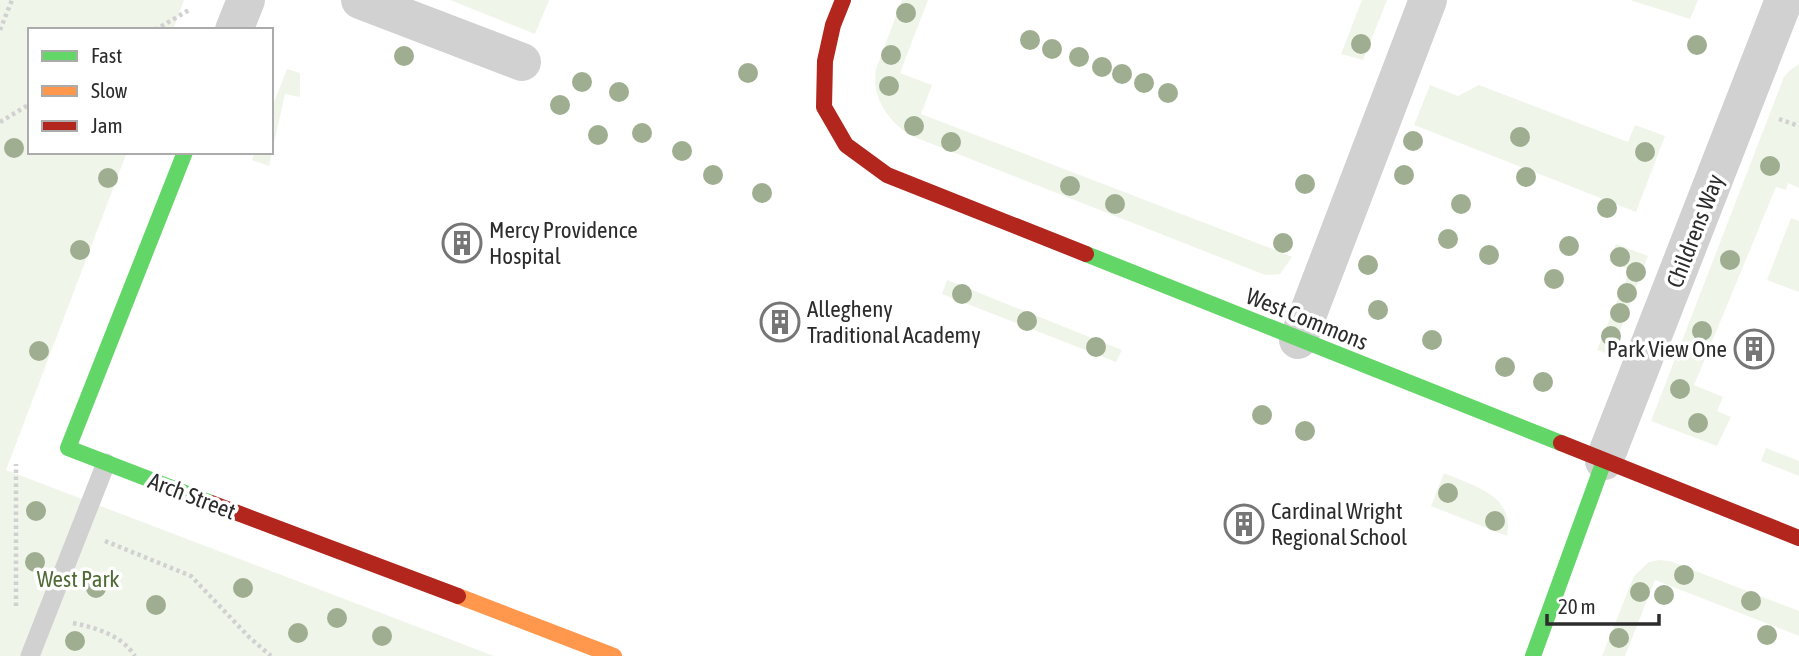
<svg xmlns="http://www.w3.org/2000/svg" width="1799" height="656" viewBox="0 0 1799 656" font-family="'Asap Condensed',sans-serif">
<rect width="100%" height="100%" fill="#fff"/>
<path fill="#f0f5ea" d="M0,0H184L173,30H30V152H127L6,470L494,656H0Z
M450,0H549L535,34Z
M902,0H928L900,73L932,85L921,114L1270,248L1292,257L1280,274L1265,275L912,136C888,122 871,97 876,69Z
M1362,0H1387L1363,60L1341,54Z
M1630,0H1698L1690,19Z
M1799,64V188L1788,183L1786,190L1776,187L1694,385L1723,397L1717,411L1731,417L1717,446L1651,421L1784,77L1789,71Z
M287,69L300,73V97L285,94L269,166L252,160L255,152H271V110Z
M1430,85L1458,96L1479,85L1628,142L1635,125L1665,136L1636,212L1414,125Z
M1791,218L1799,221V292L1767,280Z
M1616,244L1648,256L1611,355L1597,350L1630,270L1609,261Z
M947,280L1122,350L1116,362L942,294Z
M1766,448L1799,461V476L1761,461Z
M1444,473C1475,487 1514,494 1507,536L1431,506Z
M1659,560L1670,561L1799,611V636L1655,580L1625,656H1602L1634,576L1649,562Z"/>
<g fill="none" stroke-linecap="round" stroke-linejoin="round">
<path stroke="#d1d1d1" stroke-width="4.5" stroke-dasharray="3.5 3.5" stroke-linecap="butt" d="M0,30L12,0
M155,30L189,10
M1779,119L1799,126
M0,122L30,104
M105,541L191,576L250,638L271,656
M16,606V464
M73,623C97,628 121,635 135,656"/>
<path stroke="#d1d1d1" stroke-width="19" d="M30,656L106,463"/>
<path stroke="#d1d1d1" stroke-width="38" d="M360,0L522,62
M234,30L246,0
M1298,340L1428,0
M1604,461L1784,0"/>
<path stroke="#63d668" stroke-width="16" d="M185,152L68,448L211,503
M1086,254L1561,443
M1533,656L1604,461"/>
<path stroke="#ff974d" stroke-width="16" d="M458,596L614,656"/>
<path stroke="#b3261e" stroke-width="16" d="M843,0L833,25L825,61L824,107L846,145L887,175L1086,254
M1561,443L1799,538
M211,503L458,596"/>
</g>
<g fill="#9fae90">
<circle cx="906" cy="13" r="10"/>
<circle cx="1030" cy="40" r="10"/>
<circle cx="1361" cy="44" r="10"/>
<circle cx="1697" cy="45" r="10"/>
<circle cx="1052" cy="49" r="10"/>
<circle cx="891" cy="55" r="10"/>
<circle cx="404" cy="56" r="10"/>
<circle cx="1079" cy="57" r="10"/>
<circle cx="1102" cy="67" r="10"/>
<circle cx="748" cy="73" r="10"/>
<circle cx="1122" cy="74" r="10"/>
<circle cx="582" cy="82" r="10"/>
<circle cx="1144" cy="83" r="10"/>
<circle cx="889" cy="86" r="10"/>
<circle cx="619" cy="92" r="10"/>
<circle cx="1168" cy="93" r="10"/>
<circle cx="560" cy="105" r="10"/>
<circle cx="914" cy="126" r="10"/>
<circle cx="642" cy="133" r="10"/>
<circle cx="598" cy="135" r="10"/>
<circle cx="1520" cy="137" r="10"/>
<circle cx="1413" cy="141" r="10"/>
<circle cx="951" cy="142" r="10"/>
<circle cx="14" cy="148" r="10"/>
<circle cx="682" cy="151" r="10"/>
<circle cx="1645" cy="152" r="10"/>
<circle cx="1770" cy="166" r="10"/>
<circle cx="713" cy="175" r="10"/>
<circle cx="1404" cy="175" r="10"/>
<circle cx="1526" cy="177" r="10"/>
<circle cx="108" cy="178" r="10"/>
<circle cx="1305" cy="184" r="10"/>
<circle cx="1070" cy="186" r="10"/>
<circle cx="762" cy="193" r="10"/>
<circle cx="1115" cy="204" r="10"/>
<circle cx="1461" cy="204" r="10"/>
<circle cx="1607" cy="208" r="10"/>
<circle cx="1448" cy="239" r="10"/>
<circle cx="1283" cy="243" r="10"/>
<circle cx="1569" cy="246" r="10"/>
<circle cx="80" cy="250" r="10"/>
<circle cx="1489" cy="255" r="10"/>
<circle cx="1620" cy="257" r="10"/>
<circle cx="1730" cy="260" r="10"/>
<circle cx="1368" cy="265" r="10"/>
<circle cx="1636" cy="272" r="10"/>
<circle cx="1554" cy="279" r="10"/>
<circle cx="1627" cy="293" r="10"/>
<circle cx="962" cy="294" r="10"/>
<circle cx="1378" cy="310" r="10"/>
<circle cx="1620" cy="313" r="10"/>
<circle cx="1027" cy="321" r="10"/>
<circle cx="1702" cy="331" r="10"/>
<circle cx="1611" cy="336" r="10"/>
<circle cx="1432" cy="340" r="10"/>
<circle cx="1096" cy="347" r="10"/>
<circle cx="39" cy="351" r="10"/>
<circle cx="1505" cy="367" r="10"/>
<circle cx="1543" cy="382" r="10"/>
<circle cx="1680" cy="389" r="10"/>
<circle cx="1262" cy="415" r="10"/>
<circle cx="1698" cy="423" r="10"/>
<circle cx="1305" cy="431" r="10"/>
<circle cx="1448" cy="493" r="10"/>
<circle cx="36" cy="511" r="10"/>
<circle cx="1495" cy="521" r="10"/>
<circle cx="35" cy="562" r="10"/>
<circle cx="1684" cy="575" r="10"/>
<circle cx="96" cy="588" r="10"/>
<circle cx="243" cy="588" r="10"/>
<circle cx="1640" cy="592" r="10"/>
<circle cx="1664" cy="595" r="10"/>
<circle cx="1751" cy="601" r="10"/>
<circle cx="156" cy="605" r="10"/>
<circle cx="337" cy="618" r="10"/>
<circle cx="298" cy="633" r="10"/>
<circle cx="1767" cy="635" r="10"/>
<circle cx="382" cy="636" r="10"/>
<circle cx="1619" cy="638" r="10"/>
<circle cx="75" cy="641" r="10"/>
</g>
<defs>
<symbol id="building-ring" viewBox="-11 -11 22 22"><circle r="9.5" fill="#fff" stroke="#767676" stroke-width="1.5"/><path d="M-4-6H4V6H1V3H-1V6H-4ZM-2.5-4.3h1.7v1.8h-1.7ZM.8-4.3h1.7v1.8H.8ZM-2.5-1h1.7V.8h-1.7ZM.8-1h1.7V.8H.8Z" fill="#767676"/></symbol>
</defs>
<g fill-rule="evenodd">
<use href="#building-ring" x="440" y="221" width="44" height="44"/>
<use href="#building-ring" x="758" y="300" width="44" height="44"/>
<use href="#building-ring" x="1732" y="327" width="44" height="44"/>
<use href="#building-ring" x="1222" y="502" width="44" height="44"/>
</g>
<g text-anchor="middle" stroke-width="7" stroke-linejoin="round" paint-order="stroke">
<g font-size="23" fill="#2c2c2c" stroke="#fff" text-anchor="start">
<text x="489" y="238">Mercy Providence<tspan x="489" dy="26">Hospital</tspan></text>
<text x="807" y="317">Allegheny<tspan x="807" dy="26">Traditional Academy</tspan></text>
<text x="1727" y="357" text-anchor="end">Park View One</text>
<text x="1271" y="519">Cardinal Wright<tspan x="1271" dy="26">Regional School</tspan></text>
</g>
<g font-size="23" fill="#2c2c2c" stroke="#fff">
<text transform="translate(1695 231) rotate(-69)" y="8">Childrens Way</text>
<text transform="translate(1307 319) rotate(22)" y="8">West Commons</text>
<text transform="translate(192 496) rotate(21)" y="8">Arch Street</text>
</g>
<g font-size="23" fill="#516b36" stroke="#fff">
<text x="78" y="587">West Park</text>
</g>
</g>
<rect x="28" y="28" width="245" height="126" fill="#ffffff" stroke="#ababab" stroke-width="2"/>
<rect x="42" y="51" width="35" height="10" fill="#63d668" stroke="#ababab" stroke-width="2"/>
<text x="91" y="63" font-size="21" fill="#2c2c2c">Fast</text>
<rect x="42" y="86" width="35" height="10" fill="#ff974d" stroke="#ababab" stroke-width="2"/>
<text x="91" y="98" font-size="21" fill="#2c2c2c">Slow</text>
<rect x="42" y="121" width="35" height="10" fill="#b3261e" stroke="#ababab" stroke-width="2"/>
<text x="91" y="133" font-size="21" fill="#2c2c2c">Jam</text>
<path d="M1547 614v10h112v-10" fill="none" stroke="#2c2c2c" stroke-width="3.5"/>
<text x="1558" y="614" font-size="21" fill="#2c2c2c" stroke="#ffffff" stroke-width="5" paint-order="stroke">20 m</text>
</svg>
